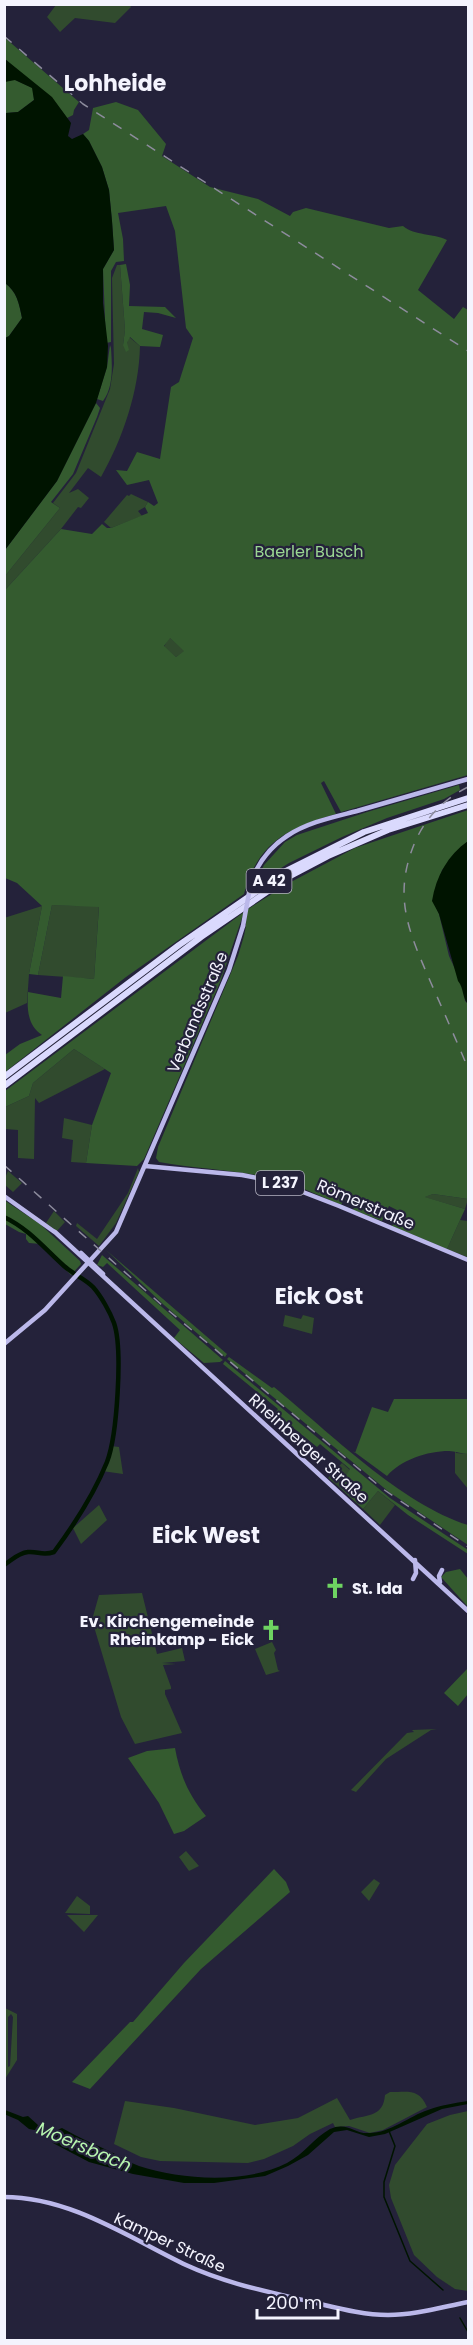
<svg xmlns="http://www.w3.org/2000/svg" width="473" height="2345" viewBox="0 0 473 2345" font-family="Poppins,sans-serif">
<rect width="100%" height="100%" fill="#24223a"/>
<path fill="#314b2e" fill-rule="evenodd" d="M129,4L131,7L115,23L75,18L60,32L47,17L56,5Z
M117,265H120L125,330L123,345L127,343L129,337L140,346C139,391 123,438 101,477L88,468L69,493L78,489L89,498L81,508L78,507L61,529L5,590V576L60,508L53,503L76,473L110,389L114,364L112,278Z
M131,494L148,502L145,507L138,511L142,516L111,528L104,522L127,495L129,496Z
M169,637L185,651L176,657L164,647Z
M52,905L99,906L94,979L38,975Z
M42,906L29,974L27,1003L5,1013L4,918Z
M74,1049L105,1069L39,1103L35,1098L34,1159L18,1158V1130L5,1129V1107L29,1096L33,1083Z
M64,1118L92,1125L86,1163L71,1162L73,1140L62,1138Z
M138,1168L139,1172L116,1223L99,1246L76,1226L77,1223L97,1239L128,1193Z
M8,1171L22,1183L13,1192L5,1185V1178Z
M433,1194L468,1199L465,1209L424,1197Z
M54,1211L65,1222L57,1231L46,1223Z
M460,1220L468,1221L467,1257L447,1249Z
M285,1315L301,1319L303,1315L314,1318L312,1334L283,1326Z
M111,1446L119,1447L123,1474L102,1471Z
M455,1450L456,1453L468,1454V1489L455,1473Z
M342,1463L350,1470L339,1487L328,1478Z
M378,1491L395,1505L380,1525L363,1509Z
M99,1505L107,1520L81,1544L73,1528Z
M142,1593L157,1654L182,1648L185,1661L162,1663L176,1664L163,1665L171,1687V1689L165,1690V1694L182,1733L135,1744L121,1717L92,1620L99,1595Z
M272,1642L276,1650L274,1653L278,1670L280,1671L266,1675L255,1649Z
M437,1729L431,1730L386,1759L356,1792L351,1790L407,1733L414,1732L412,1730Z
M186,1851L199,1866L189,1871L179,1857Z
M374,1879L380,1883L369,1901L361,1892Z
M77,1896L90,1906V1914L65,1913Z
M67,1915H98L84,1932Z
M5,2008L17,2014V2060L5,2079ZM11,2014L13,2017L10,2066L8,2067V2017Z
M390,2092C408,2092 419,2088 427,2107L383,2130L370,2133L349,2126L335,2127L333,2123L310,2134L293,2146L264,2159L248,2163L160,2161L141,2157L114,2144L125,2101L174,2108L255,2125L298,2118L337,2098L350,2120C369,2114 383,2117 385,2095Z
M468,2111V2291L455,2289L437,2277L414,2255L391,2198L389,2185L395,2165L427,2124L450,2115Z"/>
<path fill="#345b2f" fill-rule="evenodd" d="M4,37L79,102L74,110L73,115L67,118L61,110L5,59Z
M9,80H15L33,88L34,100L18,112L6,113L4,109V82Z
M116,102L138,110L166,144L162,156L210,187L258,199L290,216L293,212L306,208L389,228L403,226C415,236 433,233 447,240L418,290L454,319L463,307L468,310V775L341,812L324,781L321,783L336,814C289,827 257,843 244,894L126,977L5,1072V1055L20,1044L42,1035C27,1025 27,1008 28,992L61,998L63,976L94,979L99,907L52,905L38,975L29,974L42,906L17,883L5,878V590L61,529L92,534L102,524L107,528H111L148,513L145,507L148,502L154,506L158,503L149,480L127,485L116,470L127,471L137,452L160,459L171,387L179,382L193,338L186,328L175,231L166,206L118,213L123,239L124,261L116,262L111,271V342L106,343L103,269L114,250L112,221L109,190L102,167L89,141L83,134L89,130L93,108ZM170,638L184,651L176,657L164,646Z
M126,264L130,285L129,306L165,307L176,318L158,313L144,312L142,329L163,335L160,347L140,346L130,337L127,343L129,350L126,352L123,345L125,330L120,265Z
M5,283C17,292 19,303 22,318L9,336L5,338Z
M110,345L111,348C112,364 114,387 103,401L97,399L107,367Z
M96,403L100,408L97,417L73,474L51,502L60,508L5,576V550L57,481Z
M459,785L460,790L444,799L387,818L342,837L289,863L254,885L264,865L285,842L297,835L367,812Z
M468,810V841L442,870L433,900L439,914L449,956L463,986L465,1001L468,1004V1199L433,1194L425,1197L465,1209L447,1249L392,1226L399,1211L389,1206L382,1221L353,1210L355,1205L344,1200L341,1205C320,1196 298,1185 275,1179C239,1170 197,1169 159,1162L156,1158L158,1147L238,956C242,942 249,925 245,911L289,883L355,848Z
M244,912L221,980L144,1159L137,1166L86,1163L92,1125L111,1073L74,1049L33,1083L29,1096L5,1107V1091Z
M4,1200L40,1224L80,1261L81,1264L71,1275L41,1244L29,1243L26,1239V1234L19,1232L5,1224Z
M106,1250L227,1354L225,1357L164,1305Z
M102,1255L223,1360L220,1362L204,1363L174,1338L180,1330L107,1263L103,1267L97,1265Z
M229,1357L272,1388L274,1387C329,1432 401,1504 468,1525V1545L389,1492L227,1359Z
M225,1361L390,1498L468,1550V1554L408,1515L378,1491L363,1509L339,1487L350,1469L320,1444L317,1447L275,1413L278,1409L223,1364Z
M394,1399H468V1454C462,1454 455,1451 449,1451C427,1451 401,1460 387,1476L353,1451L355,1453L372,1407L388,1412Z
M460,1569L468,1579V1607L441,1577L446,1572Z
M468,1668V1694L458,1706L444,1693Z
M175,1748C180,1775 188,1794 206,1816L184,1831L174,1834L159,1803L128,1758L147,1751Z
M274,1869L286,1882L290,1892L201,1969L90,2089L72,2082L130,2022H133L184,1963Z"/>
<path fill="#001400" d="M5,59L52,97L71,123L68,136L72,139L83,134L89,141L102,167L109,190L112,221L114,250L103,269V303L108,346L107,367L96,403L57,481L5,550V338L9,336L22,318C19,303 17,292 5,283V109L6,113L18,112L34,100L32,88L15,80L5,82Z
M468,841V1004C462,998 464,988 458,981L439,914L432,901C436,876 448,855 468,841Z
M468,2101V2104L442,2109L385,2134L369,2137L347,2130L334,2132L308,2155L288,2166L265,2176L214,2183H184L133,2174L89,2162L53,2143L45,2132L29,2129L18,2120L4,2114L5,2110L23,2117L28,2116L38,2125L52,2132L62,2128C79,2138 97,2145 115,2154C123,2158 131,2163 139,2166C181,2180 247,2184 287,2163C304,2154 314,2138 330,2129C347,2121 354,2134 369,2133C391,2133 409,2116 428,2110C441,2105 455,2103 468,2101Z"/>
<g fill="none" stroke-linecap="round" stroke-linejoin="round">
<path stroke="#001400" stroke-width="1.5" d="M389,2131L395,2146L384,2182V2197L410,2261L443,2290
M460,2318L468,2332"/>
<path stroke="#001400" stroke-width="4.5" d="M4,1217C29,1229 44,1248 64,1266C73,1274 85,1279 93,1287C101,1296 110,1312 114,1323C123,1349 117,1436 107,1462C94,1494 74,1525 54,1552C42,1556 38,1551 28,1552C18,1553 12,1560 4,1565"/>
<path stroke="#bbb8ea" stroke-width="4.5" d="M251,882C258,863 270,847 287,836C308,822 334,817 357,811C394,800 431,790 468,779
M145,1166L242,1175L277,1182L339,1206L468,1260
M4,1196L56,1233
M55,1232L468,1611
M81,1253L103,1274
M4,1344L45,1310L116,1232L229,970L243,926
M413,1579L416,1573L415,1560
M440,1582L439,1576L442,1570
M4,2197C70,2197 128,2237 186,2265C225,2283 265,2291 307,2301C334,2307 361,2315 388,2315C415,2315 442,2307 468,2302"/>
<path stroke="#dad9fd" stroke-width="6" d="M4,1077L179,945L286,871L364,832L468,798
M4,1086L201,937L290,876L328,856L388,830L468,805"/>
<path stroke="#8d8c9d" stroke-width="1.5" stroke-dasharray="10 10" stroke-linecap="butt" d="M4,36L83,104L468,351
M468,787C444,799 426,817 415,842C392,897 409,932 431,983C444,1012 456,1040 468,1068
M4,1165L163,1306L383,1489L468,1547"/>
<path stroke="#bbb8ea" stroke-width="4.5" d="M243,926L251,882"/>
</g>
<defs>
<symbol id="church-bare" viewBox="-9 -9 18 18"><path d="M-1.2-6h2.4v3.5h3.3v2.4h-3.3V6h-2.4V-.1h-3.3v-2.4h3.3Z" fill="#6ed361" stroke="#24223a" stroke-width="2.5" paint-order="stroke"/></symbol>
</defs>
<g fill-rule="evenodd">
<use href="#church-bare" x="320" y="1573" width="30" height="30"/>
<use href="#church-bare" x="256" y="1615" width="30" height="30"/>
</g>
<g text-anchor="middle" stroke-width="4.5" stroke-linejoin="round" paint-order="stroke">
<g fill="#24223a" stroke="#b6b5c3" stroke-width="1.5">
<rect x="246.5" y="869" width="45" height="24" rx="4.5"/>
<rect x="256" y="1171" width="48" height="24" rx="4.5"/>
</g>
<g font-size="15" font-weight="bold" fill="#f4f4fe">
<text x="269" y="886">A 42</text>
<text x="280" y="1188">L 237</text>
</g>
<g font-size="16" fill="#9ad692" stroke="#24223a">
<text x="309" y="557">Baerler Busch</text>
</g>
<g font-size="16" fill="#f4f4fe" stroke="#24223a">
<text transform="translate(197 1012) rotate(-67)" y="6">Verbandsstraße</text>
<text transform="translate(366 1204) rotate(23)" y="6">Römerstraße</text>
<text transform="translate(309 1448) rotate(42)" y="6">Rheinberger Straße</text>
<text transform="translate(170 2242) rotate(25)" y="6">Kamper Straße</text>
</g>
<g font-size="16" font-weight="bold" fill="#f4f4fe" stroke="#24223a" text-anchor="start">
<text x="352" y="1594">St. Ida</text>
<text x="254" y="1627" text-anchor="end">Ev. Kirchengemeinde<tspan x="254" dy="18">Rheinkamp - Eick</tspan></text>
</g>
<g font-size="18" font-style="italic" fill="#b7f5af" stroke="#24223a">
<text transform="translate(84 2147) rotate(23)" y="6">Moersbach</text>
</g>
<g font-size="22" font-weight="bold" fill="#f4f4fe" stroke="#24223a">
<text x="115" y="91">Lohheide</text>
<text x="319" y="1304">Eick Ost</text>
<text x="206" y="1543">Eick West</text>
</g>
</g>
<rect width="473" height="2345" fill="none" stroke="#f4f4fe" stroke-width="12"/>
<path d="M257 2309v9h81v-9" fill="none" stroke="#f4f4fe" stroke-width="3"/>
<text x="266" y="2309" font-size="18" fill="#f4f4fe" stroke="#24223a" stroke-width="4.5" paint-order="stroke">200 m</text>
</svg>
